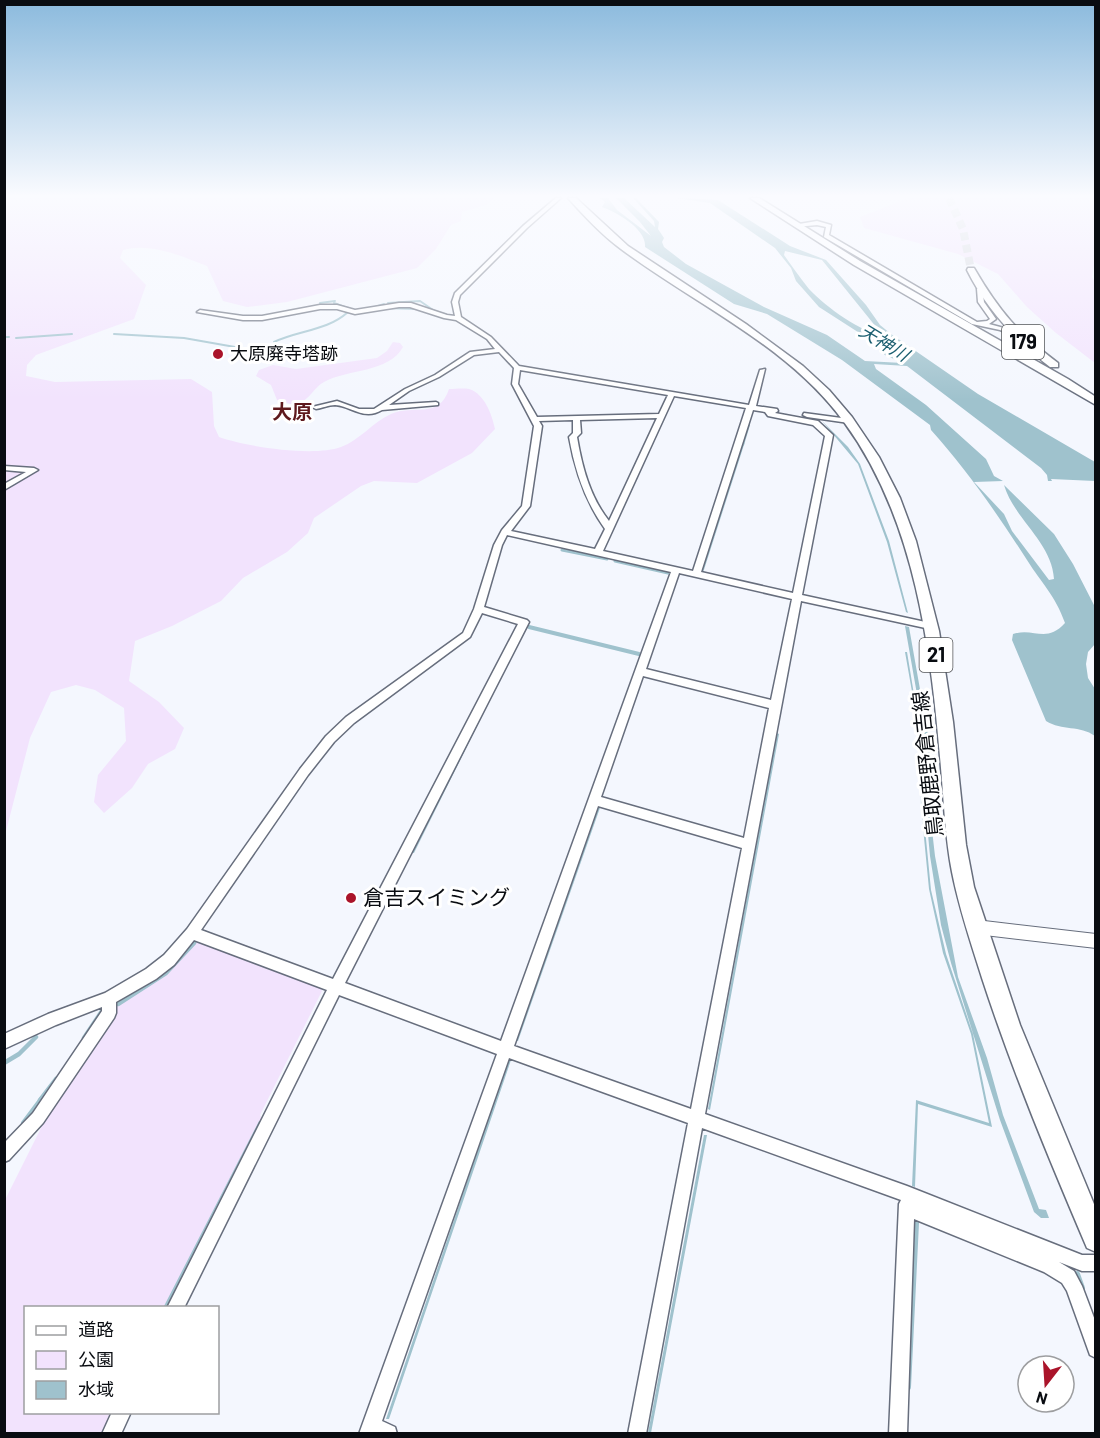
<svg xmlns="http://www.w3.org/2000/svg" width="1100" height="1438" viewBox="0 0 1100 1438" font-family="Barlow,'Noto Sans JP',sans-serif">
<rect width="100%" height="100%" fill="#f4f7fe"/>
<path fill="#f2e3fd" d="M5,198H494L486,205L462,212L461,221L451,225L436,249L417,268L287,302L247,307L223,301L207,266C181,256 151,242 123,250L120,258L146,285L134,319L36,355L27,365L26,376L55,382L191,379L212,392L214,426L219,437C247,447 314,457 341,447C360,440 373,422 391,414C413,404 439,420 449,389C455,389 463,388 469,389C485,394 492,415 495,429L472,453L417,483L374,481L361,486L320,514L314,518L308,533L287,552L243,578L221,601L172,626L135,641L129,681L159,702L184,728L175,749L148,764L132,788L104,813L94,802L98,775L126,741L124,708L95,690L76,685L51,692L30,738L5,835Z
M908,198H1095L1096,253L1092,277L1096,284L1095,363L1056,333L1027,307L998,274L958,254L864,228L860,217Z
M393,342L400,343L403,347C389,373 347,369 324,382C313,388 309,402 295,404C290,405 282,401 277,400L271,385L256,376L259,370L273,365L296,369L377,358L387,351Z
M195,939L319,986L322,991L260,1115L263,1121L170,1307L26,1308V1412L116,1413L106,1433H5L4,1202L57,1096L113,1013L118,1000Z"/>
<path fill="#9fc2cd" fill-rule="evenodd" d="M600,198H608L617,210L651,236L640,222L616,198H624L655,227L654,221L633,198H636L659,222L658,229L664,238L662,242L664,247L686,264L764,307L827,335L865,361L903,363L885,355L879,349L889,352L819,307L796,281L791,268L775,248L710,203L676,198L718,200L790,246L826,260L866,305L880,325L891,334L978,394L1095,462V481L1051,479L1052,481H1048L1047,475L1041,468L907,366L874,364L876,369L926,405L986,459L994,476L1003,481L974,482L1004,514L1012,531L1049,580L1054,579C1052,542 1014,519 1004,485L1054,534L1073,564L1095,607V644L1088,652L1086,664L1088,678L1095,689V736C1080,725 1062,731 1046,721L1012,640L1013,634C1034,627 1046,644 1065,623C1055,595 1042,584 1027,560C998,515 967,470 931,430L930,425L842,360L767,314L734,304L645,247C647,229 616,212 602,207L605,202ZM785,251L822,260L885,338C859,330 828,309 809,289C800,278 792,266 784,255Z
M822,421L848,447L860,464L889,541L908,613L906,612L887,542L858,464Z
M528,624L414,853H412Z
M905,626L909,627L930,746L928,795L935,856L958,977L987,1058L1003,1115L1039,1209L1046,1210L1049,1218H1041L1034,1212L1000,1120L951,963L941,925L930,856L925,802V740Z
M905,652H907L921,737L923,808L931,890L946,954L973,1034L992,1127L918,1104L915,1187L912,1186L916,1100L989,1123L971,1034L943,953L929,889L921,807L920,737Z
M777,733L779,734L710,1110L708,1109Z
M599,805H601L518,1041H515Z
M509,1059L511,1060L389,1419H386Z
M259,1121L261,1122L167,1307L163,1308Z
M704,1135H707L651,1433H648Z"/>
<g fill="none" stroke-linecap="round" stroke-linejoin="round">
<path stroke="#9fc2cd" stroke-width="2" d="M320,303L335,301
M334,303L353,310
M388,303L420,301L436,312
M372,308L384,304
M384,308L417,309
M114,334L184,338L252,350L277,348L279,345L274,342C299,330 327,331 348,312
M4,337H9
M16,338L72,334
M743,445L749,425"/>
<path stroke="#9fc2cd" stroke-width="3" d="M562,550L607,559
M615,561L668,573
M702,571L743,443"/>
<path stroke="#9fc2cd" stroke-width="4" d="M529,627L639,654"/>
<path stroke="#9fc2cd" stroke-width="4.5" d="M118,1004L166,973L194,943
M84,1038L102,1011
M4,1063L19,1054L36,1037
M40,1100L56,1079"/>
<path stroke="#9fc2cd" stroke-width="6" d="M24,1123L42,1099
M1077,1274L1082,1288
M908,1387L916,1223"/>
<path stroke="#d1d4da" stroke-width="8" stroke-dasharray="8 4.5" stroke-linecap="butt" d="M949,198L963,229L971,270"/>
<defs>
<path id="minor" d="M556,198H561L527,228L460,295L458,302L461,317L491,337L519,366L749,405L760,370L765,369L756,406L777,409L778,411L775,413L818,421L833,435L802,595L930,623L935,626L930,629L801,601L705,1114L907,1186L1082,1255H1096V1271H1082L1059,1262L1074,1271L1082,1286L1096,1323V1358L1090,1355L1067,1291L1062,1283L1044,1272L914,1219L907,1434H889L899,1204L901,1200L702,1128L646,1434H628L688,1123L509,1058L382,1421L395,1427L397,1434H359L497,1054L339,995L184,1308H167L327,990L194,940L174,965L156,979L116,1002V1013L114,1018L43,1123L9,1160L4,1162V1143L33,1113L102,1011V1007L56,1025L4,1049V1034L48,1014L105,993L146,969L164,955L187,929L300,769L326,736L346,717L463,633L474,609L494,545L502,530L522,506L534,426L512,384L514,368L499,352L474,355L439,377L409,391L389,405L436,402L438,403V405L382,410C364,421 351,406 335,405C329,405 322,408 316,409L312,407L337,401L359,409H374L405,389L435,375L470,352L495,349L487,339L456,320L444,318L410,307H399L355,314L337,309H320L262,320H243L197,312L200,310L243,316H262L320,305H337L355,310L399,303H411L447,315L455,316L452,302L455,293L523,226ZM520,370L668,395L659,414L537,417L518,384ZM674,396L746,408L693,571L603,551ZM753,410L765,412L768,416L813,425L825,436L793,593L701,572ZM657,418L609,521C590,497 582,467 577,437L581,433L580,420ZM573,420V433L569,437C575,471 585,501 605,529L595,549L511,531L530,506L542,426L539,421ZM507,535L671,572L501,1041L345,983L529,622L527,620L484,607L502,545ZM679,573L792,599L771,700L646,669ZM482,613L518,624L333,979L201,930L308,775L334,742L354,723L470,637ZM643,676L769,708L744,838L601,797ZM598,806L742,848L691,1109L514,1046Z
M817,221L831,225L829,235L977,322L987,321L990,319L978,302L977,289L982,288L984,302L996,319L989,324L1004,328L1018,334L1015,336L1000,330L972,324L824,237L826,227L817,225L796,227L793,225Z
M804,413L849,419L853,421L849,423L807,417L803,415Z
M4,466L34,468L38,470L4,490V484L26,472L4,470Z
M112,1412H131L121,1434H102Z"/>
<path id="tertiary" d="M976,920L1096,934V948L976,934L971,932L969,927L971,922Z"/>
<path id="primary" d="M568,198H576L628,246L746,324L803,366L829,390L852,417L879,457L900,498L916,541L939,631L953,722L966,845L974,887L1020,1025L1096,1209V1252L1087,1248C1049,1159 1012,1070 982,978C971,943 959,908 952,872C945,837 944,802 941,768C931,650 916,520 844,422C788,345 696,305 621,249C602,235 584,216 568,198Z"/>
<path id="trunk" d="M750,198H759L860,261L1068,379L1096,397V405L854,265Z
M968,268H974C999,311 1018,333 1058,363V367H1050C1015,340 987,310 967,270Z"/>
</defs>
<use href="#minor" stroke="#676e7d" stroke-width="3"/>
<use href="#tertiary" stroke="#676e7d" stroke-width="2"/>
<use href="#primary" stroke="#676e7d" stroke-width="3"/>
<use href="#trunk" stroke="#676e7d" stroke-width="3"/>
<use href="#minor" fill="#fff" fill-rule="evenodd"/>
<use href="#tertiary" fill="#fff" fill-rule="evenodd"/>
<use href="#primary" fill="#fff" fill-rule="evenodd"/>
<use href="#trunk" fill="#fff" fill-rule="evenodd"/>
</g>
<linearGradient id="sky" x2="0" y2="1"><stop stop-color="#8bbadd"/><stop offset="0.49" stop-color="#fafbff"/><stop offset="1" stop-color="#fafbff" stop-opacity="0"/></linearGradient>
<rect width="1100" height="400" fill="url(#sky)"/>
<g fill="#aa142a" stroke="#fff" stroke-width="2">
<circle cx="218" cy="354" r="6"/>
<circle cx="351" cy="898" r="6"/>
</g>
<g text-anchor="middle" stroke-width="6" stroke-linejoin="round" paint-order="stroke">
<g font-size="18" font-style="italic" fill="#1c5f70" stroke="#fff">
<text transform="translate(884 343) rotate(31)" y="6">天神川</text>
</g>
<g font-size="18" fill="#090c11" stroke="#fff" text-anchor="start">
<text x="230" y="360">大原廃寺塔跡</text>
</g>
<g fill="#fff" stroke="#535558" stroke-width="1.5">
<rect x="1002" y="325" width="42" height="34" rx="4.5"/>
<rect x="919.5" y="638" width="33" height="34" rx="4.5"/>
</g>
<g font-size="20" font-weight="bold" fill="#090c11">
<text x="1023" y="349">179</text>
<text x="936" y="662">21</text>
</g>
<g font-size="20" font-weight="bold" fill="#5e191d" stroke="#fff">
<text x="292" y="419">大原</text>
</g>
<g font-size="21" fill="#090c11" stroke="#fff">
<text transform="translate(928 764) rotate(-96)" y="7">鳥取鹿野倉吉線</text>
</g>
<g font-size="21" fill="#090c11" stroke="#fff" text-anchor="start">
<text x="363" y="905">倉吉スイミング</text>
</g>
</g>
<rect width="1100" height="1438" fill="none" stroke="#090c11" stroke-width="12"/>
<rect x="24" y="1306" width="195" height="108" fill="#ffffff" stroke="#9d9ea0" stroke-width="1.5"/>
<rect x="36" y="1326" width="30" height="9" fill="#ffffff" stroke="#9d9ea0" stroke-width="1.5"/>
<text x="78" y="1336" font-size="18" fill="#090c11">道路</text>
<rect x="36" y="1351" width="30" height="18" fill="#f2e3fd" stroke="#9d9ea0" stroke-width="1.5"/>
<text x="78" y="1366" font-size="18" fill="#090c11">公園</text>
<rect x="36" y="1381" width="30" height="18" fill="#9fc2cd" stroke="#9d9ea0" stroke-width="1.5"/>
<text x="78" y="1396" font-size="18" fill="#090c11">水域</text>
<g transform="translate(1046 1384) rotate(197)"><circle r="28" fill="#ffffff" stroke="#9d9ea0" stroke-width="1.5"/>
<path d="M0-4.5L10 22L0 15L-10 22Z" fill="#aa142a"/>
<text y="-9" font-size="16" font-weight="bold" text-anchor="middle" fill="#090c11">N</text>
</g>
</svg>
